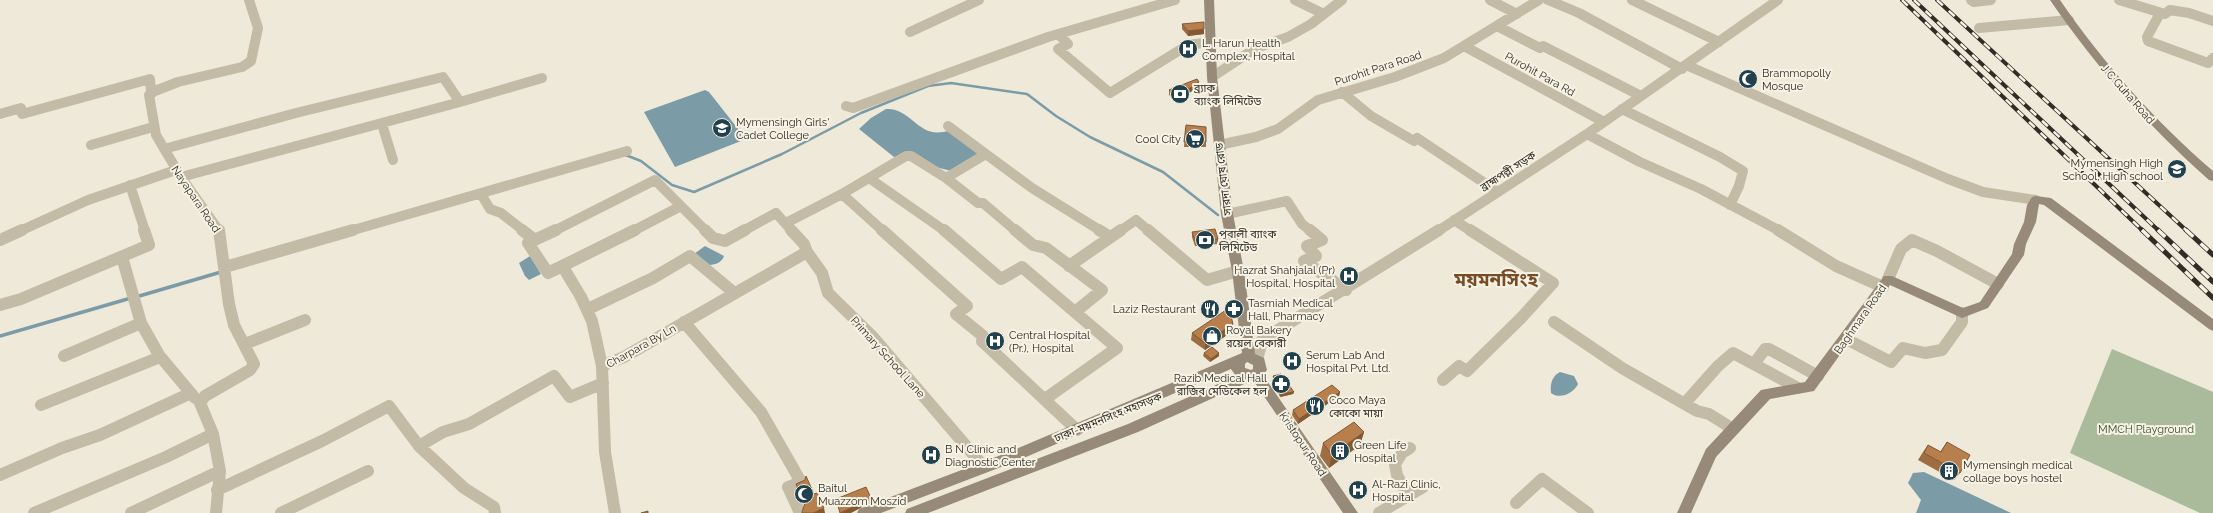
<svg xmlns="http://www.w3.org/2000/svg" width="2213" height="513" viewBox="0 0 2213 513" font-family="Raleway,'Noto Sans Bengali',sans-serif">
<rect width="100%" height="100%" fill="#eee9d9"/>
<path fill="#a9bb9b" d="M2112,349L2213,392V513H2200L2070,453Z"/>
<path fill="#7b9ca7" d="M705,90L709,92L746,139L675,167L644,112Z
M886,109C912,107 919,142 950,130L979,155L951,171L932,166L912,155L894,157L859,129L871,118Z
M705,246L724,256C722,263 714,265 708,265L694,254Z
M530,256L541,274L529,280L525,276L519,263Z
M1560,372L1574,376L1578,384C1574,393 1560,400 1551,393C1550,384 1552,376 1560,372Z
M1924,472L2011,513H1916L1921,500L1908,483L1913,473Z"/>
<g fill="none" stroke-linecap="round" stroke-linejoin="round">
<path stroke="#7b9ca7" stroke-width="2.5" d="M623,154L641,161L672,185L694,192L782,154L861,113L928,86L951,83L1027,94L1056,116L1090,137L1163,172L1218,215"/>
<path stroke="#7b9ca7" stroke-width="3.5" d="M136,297L221,272
M0,336L131,298"/>
<path stroke="#c4bba6" stroke-width="10" d="M1295,0L1324,14
M1490,0L1517,14
M1548,0L1579,13L1682,69
M1632,0L1719,42
M1971,0L1974,2L1991,0
M2119,0L2165,14L2170,10L2189,13L2213,21
M2158,13V17L2147,37L2148,41L2208,63L2213,58
M1497,26L1540,48L1543,46L1641,96
M1979,28L2069,20
M910,32L979,0
M1058,34L1068,44L1058,49L1110,93L1188,45L1210,42
M1464,46L1604,122
M1686,65L1948,179L1983,192L2036,200
M1212,77L1256,48L1288,37L1311,24L1342,0
M1342,92L1371,116L1414,141L1417,138L1498,192
M846,106L853,108L1048,37L1175,0
M1622,109L1720,157L1743,171L1739,186L1730,205
M0,114L21,108L22,114L150,79L151,92
M382,124L393,160
M948,126L1032,188L1101,231
M1587,134L1640,162L1701,189L1780,231
M91,145L153,127
M1219,145L1256,137L1278,129L1318,100L1395,77L1444,58L1539,0
M164,149L296,113L443,77L460,102L542,78
M181,177L460,102
M869,178L945,231
M946,178L986,154
M130,185L145,231
M481,194L490,209L501,213L524,231
M842,194L883,231
M681,206L706,231
M1227,214L1287,201L1302,224L1311,231
M1454,220L1471,231
M786,223L842,194L906,156H911L946,178L978,203H983L1016,231
M20,231L88,200L176,170
M219,231L181,177L156,135L149,95L155,91L178,82L242,67L251,61L258,28L249,0
M350,231L627,151
M554,231L655,180L681,206
M633,231L681,206
M743,231L776,213L792,231
M1120,231L1136,220L1149,231
M1438,231L1587,134L1778,0"/>
<path stroke="#c4bba6" stroke-width="12" d="M522,230L535,240
M556,230L528,243L548,273L635,230
M705,230L713,238L725,241L745,230
M791,230L804,244L807,252L822,273L828,293L872,336L984,467
M882,230L967,306L956,314L983,336L982,341L1077,430
M944,230L1001,279L1022,267L1117,348L1045,399
M1015,230L1033,245L1046,248L1102,290L1075,312
M1099,230L1110,237
M1148,230L1207,280L1238,271
M1310,230L1322,240L1307,246L1316,256L1304,261L1346,290
M1778,230L1836,266L1883,287
M0,240L22,230
M122,257L141,323L159,355L195,398
M1069,266L1121,230
M225,267L353,230
M563,267L581,297L592,321L602,366
M1888,279L1901,249L1912,240L1937,251L1998,284
M0,305L21,299L149,245L144,230
M588,309L653,278L690,256L732,291
M684,322L761,412L801,482L788,487L800,513
M1554,322L1622,368L1697,411L1709,414L1733,429
M1846,339L1891,362L1903,348L1925,353L1942,350L1962,322V313
M245,344L305,320
M64,356L141,323
M1257,360L1262,340L1439,230
M1754,364L1765,349H1769L1818,376
M1443,380L1459,366L1467,371L1521,318L1553,283L1470,230
M1685,403L1718,366L1733,353L1798,388
M41,405L160,357
M419,446L464,488L494,507L495,513
M0,475L62,448L100,435L191,393
M217,490L322,441L389,406L419,446L443,432L469,424L554,376L570,397L603,383
M1408,496L1397,475L1395,464L1402,453L1410,448
M1516,503L1542,479L1588,513
M34,513L166,457L213,434
M131,513L220,471
M216,513L220,471L213,434L200,403L205,396L250,370L254,364L234,325L229,304L219,230
M281,513L368,471
M615,513L605,452L602,366L624,357L807,252
M1379,513L1423,487"/>
<path fill="#978a78" fill-rule="evenodd" d="M1204,0H1214L1217,77L1233,214L1244,271L1255,354L1264,358L1267,370L1263,375L1358,513H1343L1253,380L1138,432L928,513H905L907,509L1128,424L1236,376L1231,369L1019,460L881,513H857L859,509L1009,452L1242,353L1232,271L1221,214L1207,77ZM1247,362L1253,365V369L1251,370L1245,368V364Z
M2050,0H2060C2104,64 2154,120 2213,171V181L2209,180C2148,126 2096,67 2050,0Z
M2036,196L2051,198L2213,319V331L2209,329L2044,205L2039,204L2036,222L2026,244L2024,255L1988,308L1962,318L1890,285L1814,391L1770,399L1716,457L1691,513H1677L1706,449L1761,390L1805,382L1884,276H1892L1963,308L1980,302L2012,254L2014,244L2024,222L2027,205L2032,197Z"/>
<defs>
<path id="rail-far1" d="M1902,0L2143,231
M1914,0L2159,231
M1937,0L2187,231"/>
<path id="rail" d="M2142,230L2213,298
M2158,230L2213,282
M2186,230L2213,255"/>
</defs>
<use href="#rail-far1" stroke="#312c26" stroke-width="4"/>
<use href="#rail" stroke="#312c26" stroke-width="5"/>
<use href="#rail-far1" stroke="#f6f2e4" stroke-width="2.5" stroke-dasharray="8" stroke-linecap="butt"/>
<use href="#rail" stroke="#f6f2e4" stroke-width="3.5" stroke-dasharray="10" stroke-linecap="butt"/>
</g>
<path fill="#9e6d41" d="M1182,24L1204,34L1188,36L1182,29Z
M1198,87L1177,101L1169,95V90Z
M1186,125L1206,127V147H1184Z
M1192,232L1218,239V244L1195,246L1192,237Z
M1233,324V331L1205,350L1191,340L1192,333Z
M1204,353H1219V356L1210,362L1203,356Z
M1273,376L1294,392L1293,394L1280,397L1273,379Z
M1340,392L1339,396L1298,424L1292,415L1293,410Z
M1364,432L1360,445L1329,468L1320,456L1323,443Z
M1947,442L1960,473L1954,480L1918,460L1923,452L1928,445L1940,452Z
M806,476L804,505L798,491L796,484L805,480Z"/>
<path fill="#815935" d="M1204,29V34L1188,36V31Z
M1199,82L1198,87L1177,101L1178,96Z
M1233,324V331L1205,350V343Z
M1219,353V356L1210,362L1211,359Z
M1294,392L1293,394L1280,397L1281,394Z
M1340,392L1339,396L1298,424L1299,419Z
M1364,432L1360,445L1329,468L1332,455Z
M871,498L872,502L851,513H840Z
M824,508L825,513H813Z"/>
<path fill="#b87f4c" stroke="#815935" d="M1204,22V29L1188,31L1182,24Z
M1197,79L1199,82L1178,96L1169,90Z
M1186,125L1206,127V142H1184Z
M1215,229L1218,239L1195,241L1192,232Z
M1229,308L1233,324L1205,343L1192,333Z
M1212,347L1219,353L1211,359L1204,353Z
M1281,374L1294,392L1281,394L1273,376Z
M1332,385L1340,392L1299,419L1293,410Z
M1354,422L1364,432L1332,455L1323,443Z
M1947,442L1970,455L1960,473L1924,453L1928,445L1941,452Z
M806,476L814,494L817,493L824,508L813,513H802V512L805,503L796,484L805,480Z
M866,487L871,498L840,513L836,499Z
M648,511V513H641Z"/>
<defs>
<symbol id="hospital-disc" viewBox="-11 -11 22 22"><circle r="9.5" fill="#21414e" stroke="#f6f2e4"/><path d="M-5-5h3v3.5h4V-5h3V5h-3V1.5h-4V5h-3Z" fill="#fff"/></symbol>
<symbol id="mosque-disc" viewBox="-11 -11 22 22"><circle r="9.5" fill="#21414e" stroke="#f6f2e4"/><path d="M3.5-4.9A6 6 0 1 0 3.5 4.9A5 5 0 1 1 3.5-4.9Z" fill="#fff"/></symbol>
<symbol id="bank-disc" viewBox="-11 -11 22 22"><circle r="9.5" fill="#21414e" stroke="#f6f2e4"/><path d="M-6-4H6V4H-6ZM0-2.3a2.3 2.3 0 1 0 0 4.6a2.3 2.3 0 1 0 0-4.6Z" fill="#fff"/></symbol>
<symbol id="university-disc" viewBox="-11 -11 22 22"><circle r="9.5" fill="#21414e" stroke="#f6f2e4"/><path d="M0-5L7-2L0 1L-7-2ZM-4 1L0 2.5L4 1V4Q0 6-4 4Z" fill="#fff"/></symbol>
<symbol id="supermarket-disc" viewBox="-11 -11 22 22"><circle r="9.5" fill="#21414e" stroke="#f6f2e4"/><path d="M-6-5.5h2.5l.6 2H6L4.5 2H-2.5L-4.4-4H-6ZM-1.5 3.2a1.3 1.3 0 1 0 .1 0ZM3 3.2a1.3 1.3 0 1 0 .1 0Z" fill="#fff"/></symbol>
<symbol id="school-disc" viewBox="-11 -11 22 22"><circle r="9.5" fill="#21414e" stroke="#f6f2e4"/><path d="M0-5L7-2L0 1L-7-2ZM-4 1L0 2.5L4 1V4Q0 6-4 4Z" fill="#fff"/></symbol>
<symbol id="restaurant-disc" viewBox="-11 -11 22 22"><circle r="9.5" fill="#21414e" stroke="#f6f2e4"/><path d="M-5-6h1v4h1v-4h1v4h1v-4h1v5L-1.5 .5V6h-2V.5L-5-1ZM5-6V6H3V1.5H1.5Q1.5-4 5-6Z" fill="#fff"/></symbol>
<symbol id="pharmacy-disc" viewBox="-11 -11 22 22"><circle r="9.5" fill="#21414e" stroke="#f6f2e4"/><path d="M-2-6h4v4h4v4h-4v4h-4v-4h-4v-4h4Z" fill="#fff"/></symbol>
<symbol id="shop-disc" viewBox="-11 -11 22 22"><circle r="9.5" fill="#21414e" stroke="#f6f2e4"/><path d="M-5-2.5h2.3a2.7 3.5 0 0 1 5.4 0H5L5.5 6h-11ZM-1.5-2.5h3a1.5 2.3 0 0 0-3 0Z" fill="#fff"/></symbol>
<symbol id="building-disc" viewBox="-11 -11 22 22"><circle r="9.5" fill="#21414e" stroke="#f6f2e4"/><path d="M-4-6H4V6H1V3H-1V6H-4ZM-2.5-4.3h1.7v1.8h-1.7ZM.8-4.3h1.7v1.8H.8ZM-2.5-1h1.7V.8h-1.7ZM.8-1h1.7V.8H.8Z" fill="#fff"/></symbol>
</defs>
<g fill-rule="evenodd">
<use href="#hospital-disc" x="1177" y="38" width="22" height="22"/>
<use href="#mosque-disc" x="1737" y="68" width="22" height="22"/>
<use href="#bank-disc" x="1169" y="83" width="22" height="22"/>
<use href="#university-disc" x="711" y="117" width="22" height="22"/>
<use href="#supermarket-disc" x="1184" y="128" width="22" height="22"/>
<use href="#school-disc" x="2166" y="158" width="22" height="22"/>
<use href="#bank-disc" x="1194" y="229" width="22" height="22"/>
<use href="#hospital-disc" x="1338" y="265" width="22" height="22"/>
<use href="#restaurant-disc" x="1199" y="298" width="22" height="22"/>
<use href="#pharmacy-disc" x="1223" y="298" width="22" height="22"/>
<use href="#shop-disc" x="1201" y="325" width="22" height="22"/>
<use href="#hospital-disc" x="984" y="330" width="22" height="22"/>
<use href="#hospital-disc" x="1281" y="350" width="22" height="22"/>
<use href="#pharmacy-disc" x="1270" y="373" width="22" height="22"/>
<use href="#restaurant-disc" x="1304" y="395" width="22" height="22"/>
<use href="#building-disc" x="1329" y="440" width="22" height="22"/>
<use href="#hospital-disc" x="920" y="444" width="22" height="22"/>
<use href="#building-disc" x="1938" y="460" width="22" height="22"/>
<use href="#hospital-disc" x="1347" y="479" width="22" height="22"/>
<use href="#mosque-disc" x="793" y="483" width="22" height="22"/>
</g>
<g text-anchor="middle" stroke-width="4" stroke-linejoin="round" paint-order="stroke">
<g font-size="11" fill="#312c26" stroke="#f6f2e4" text-anchor="start">
<text x="1202" y="47">L. Harun Health<tspan x="1202" dy="13">Complex, Hospital</tspan></text>
<text x="1762" y="77">Brammopolly<tspan x="1762" dy="13">Mosque</tspan></text>
<text x="1194" y="92">ব্র্যাক<tspan x="1194" dy="13">ব্যাংক লিমিটেড</tspan></text>
<text x="736" y="126">Mymensingh Girls'<tspan x="736" dy="13">Cadet College</tspan></text>
<text x="1181" y="143" text-anchor="end">Cool City</text>
<text x="2163" y="167" text-anchor="end">Mymensingh High<tspan x="2163" dy="13">School, High school</tspan></text>
<text x="1219" y="238">পূবালী ব্যাংক<tspan x="1219" dy="13">লিমিটেড</tspan></text>
<text x="1335" y="274" text-anchor="end">Hazrat Shahjalal (Pr)<tspan x="1335" dy="13">Hospital, Hospital</tspan></text>
<text x="1248" y="307">Tasmiah Medical<tspan x="1248" dy="13">Hall, Pharmacy</tspan></text>
<text x="1196" y="313" text-anchor="end">Laziz Restaurant</text>
<text x="1226" y="334">Royal Bakery<tspan x="1226" dy="13">রয়েল বেকারী</tspan></text>
<text x="1009" y="339">Central Hospital<tspan x="1009" dy="13">(Pr.), Hospital</tspan></text>
<text x="1306" y="359">Serum Lab And<tspan x="1306" dy="13">Hospital Pvt. Ltd.</tspan></text>
<text x="1267" y="382" text-anchor="end">Razib Medical Hall<tspan x="1267" dy="13">রাজিব মেডিকেল হল</tspan></text>
<text x="1329" y="404">Coco Maya<tspan x="1329" dy="13">কোকো মায়া</tspan></text>
<text x="1354" y="449">Green Life<tspan x="1354" dy="13">Hospital</tspan></text>
<text x="945" y="453">B N Clinic and<tspan x="945" dy="13">Diagnostic Center</tspan></text>
<text x="1963" y="469">Mymensingh medical<tspan x="1963" dy="13">collage boys hostel</tspan></text>
<text x="1372" y="488">Al-Razi Clinic,<tspan x="1372" dy="13">Hospital</tspan></text>
<text x="818" y="492">Baitul<tspan x="818" dy="13">Muazzom Moszid</tspan></text>
</g>
<g font-size="11" fill="#312c26" stroke="#f6f2e4">
<text transform="translate(1378 68) rotate(-18)" y="4">Purohit Para Road</text>
<text transform="translate(1540 74) rotate(29)" y="4">Purohit Para Rd</text>
<text transform="translate(2128 94) rotate(49)" y="4">J C Guha Road</text>
<text transform="translate(1508 171) rotate(-33)" y="4">ব্রাহ্মপল্লী সড়ক</text>
<text transform="translate(1223 179) rotate(-97)" y="4">সারদা ঘোষ রোড</text>
<text transform="translate(196 199) rotate(56)" y="4">Nayapara Road</text>
<text transform="translate(1860 319) rotate(-55)" y="4">Baghmara Road</text>
<text transform="translate(641 346) rotate(-29)" y="4">Charpara By Ln</text>
<text transform="translate(888 357) rotate(48)" y="4">Primary School Lane</text>
<text transform="translate(1108 417) rotate(-22)" y="4">ঢাকা-ময়মনসিংহ মহাসড়ক</text>
<text transform="translate(1303 444) rotate(56)" y="4">Kristopur Road</text>
</g>
<g font-size="11" fill="#3a4d2d" stroke="#f6f2e4">
<text x="2146" y="433">MMCH Playground</text>
</g>
<g font-size="19" font-weight="bold" fill="#774d28" stroke="#f6f2e4">
<text x="1496" y="286">ময়মনসিংহ</text>
</g>
</g>
</svg>
